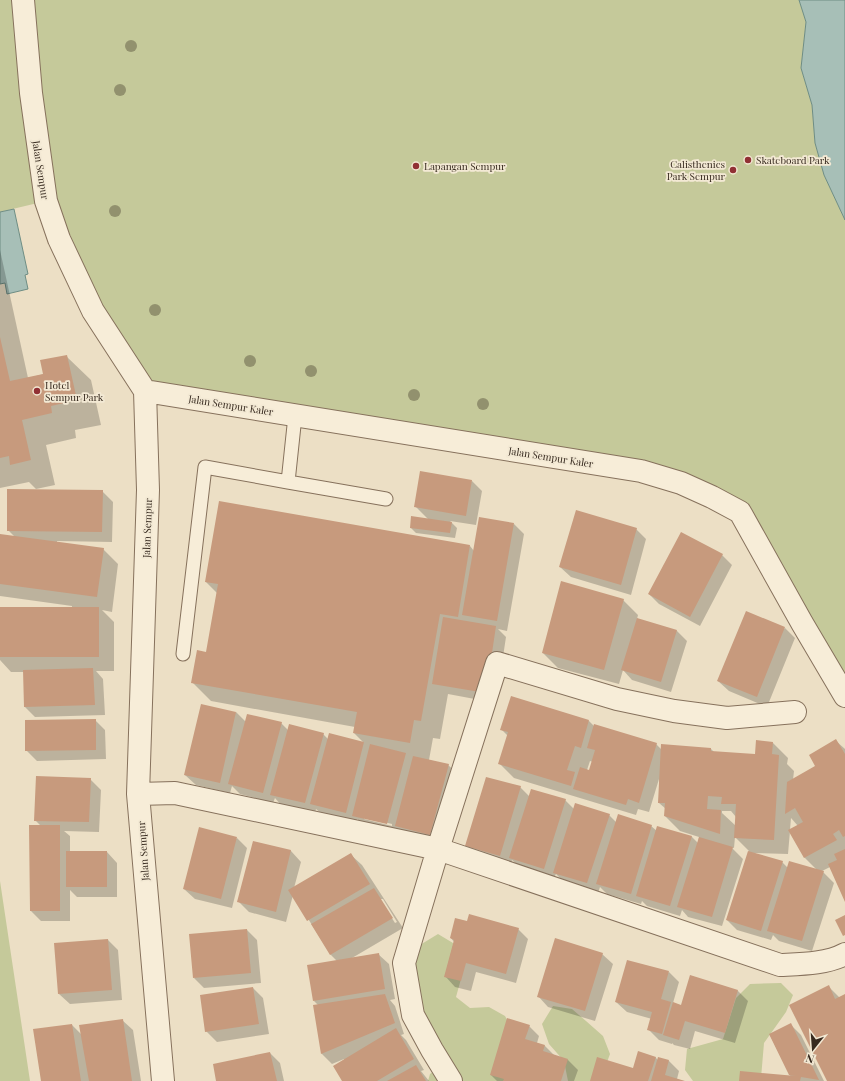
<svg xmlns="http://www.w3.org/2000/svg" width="845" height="1081" viewBox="0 0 845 1081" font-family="'Playfair Display',serif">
<rect width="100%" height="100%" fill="#ecdfc5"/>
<path fill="#c5c99a" d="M0,0H799L806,22L801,68L812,105L815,143L824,175L845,220V693L740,512L692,488L145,391L46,201L0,212Z
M0,881L30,1081H0Z
M438,934L453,943L461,979L456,997L470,1008L489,1007L505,1016L514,1032L519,1081H428L430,1074L445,1061L439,1040L427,1023L409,963L420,945Z
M781,983L793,995L786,1012L764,1043L761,1078L759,1081H693L685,1070L687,1049L723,1039L736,998L750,984Z
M553,1006L572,1009L586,1021L603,1036L610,1054L600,1081H568L564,1061L549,1044L542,1024Z"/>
<path fill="#a7bfb7" stroke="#6e8d84" d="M799,0H845V220L824,175L815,143L812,105L801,68L806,22Z
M14,209L28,274L25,275L28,289L7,294L5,283L0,284V212Z"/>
<path fill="#0003" fill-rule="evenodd" d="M0,250L28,378L44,374L66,356L91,380L101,425L75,430L76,438L46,445L55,485L36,489L29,482L0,488Z
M472,481L482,491L476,525L450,521L457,528L455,538L416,533L411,528L428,519L415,506Z
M102,491L113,502L112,542L57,541V543L103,549L118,564L112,612L102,610L114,622V671H96L103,679L105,715L35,717L25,707L24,672H11L0,660V608H72V606L0,596V535L15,537L8,530Z
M514,524L524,534L507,631L498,629L506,637L496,703L448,694L440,739L433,738L429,760L448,765L459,775L440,845L406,836L399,829L397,834L364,825L357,819L356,823L322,814L316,809L315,813L281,805L275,798L273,803L240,794L232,786L230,793L196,785L185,775L236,712L246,722L281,723L288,730L323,734L328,739L329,735L364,743L354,733L355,727L211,701L192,682L207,653L217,593L206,582L470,546L474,551ZM364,817L392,824V826L364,819Z
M636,529L646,539L631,595L571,577L560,567Z
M722,555L732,565L700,626L659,604L649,594Z
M623,600L638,615L637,619L677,631L687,641L671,692L632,680L623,670L619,684L558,668L543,653Z
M785,628L795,638L767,707L729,691L718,681Z
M95,720L105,730L106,759L37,761L26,750Z
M589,721L595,727L656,744L661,749H711L715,753L756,755L773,743L788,758L787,764L794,771L793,780L816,766L836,741L845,749V899L830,867L822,871L834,883L812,951L779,941L773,935L771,940L737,930L727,920L749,851L735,837L734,848L731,847L743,859L722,926L688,917L682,910L680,916L647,906L642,901L641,904L607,894L600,887L598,893L564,882L556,874L554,878L521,868L512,860L511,866L477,856L467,846L520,787L530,797L565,800L574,809L609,815L616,822L651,826L657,831L658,828L692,837L698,843L699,837L680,831L665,816L666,809L659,803V779L649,812L638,809L636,815L514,778L499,763L508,736L501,729ZM590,761L593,762L590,771L587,770ZM722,811H731L736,817V826L722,813ZM791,818L798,826L790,830ZM790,831L805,858L818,871L788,868L782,862L752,853L788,854Z
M90,779L101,790L99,832L64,831L70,836V852H107L117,863V897H77L70,890V921H41L31,911L41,826L35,820Z
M237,838L247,848L232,908L195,899L184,889Z
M254,842L291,851L301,862L294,888L351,855L362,865L403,928L352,958L378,954L389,964L395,999L390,1000L395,1006L404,1034L401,1035L406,1040L424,1070L421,1071L429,1081H343L344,1059L332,1064L322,1054L318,1005L314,1001L337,961L331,955L293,895L286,922L249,912L239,902ZM380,899H383L397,922L395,923Z
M468,922L518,929L528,939L516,983L476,972L471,991L455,987L445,976L454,942L451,938Z
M247,930L257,940L261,983L204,988L194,978Z
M108,940L118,950L122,1000L70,1004L59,994Z
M602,954L613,964L595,1021L548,1007L538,996Z
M669,972L679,982L673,1003L682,1006L691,976L738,991L748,1001L735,1043L695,1031L690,1049L674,1045L672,1043V1044L659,1040L649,1030L652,1019L627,1012L616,1002Z
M828,986L840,998L845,995V1081H828Z
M253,988L263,998L269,1034L217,1042L206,1031Z
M122,1020L133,1030L141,1081H42L72,1025L82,1035Z
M791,1025L801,1035L824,1081H740L791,1077L770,1035Z
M529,1026L539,1036L537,1043L545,1046L555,1056L568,1060L578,1070L574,1081H497L491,1075Z
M270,1053L280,1063L284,1081H217Z
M655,1057L658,1060L659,1058L669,1061L679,1071L677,1079L683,1081H591L634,1070Z"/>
<path fill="#c79a7d" d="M0,337L10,381L43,374L40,360L67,355L77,400L51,406L52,413L22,420L31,460L10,465L9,456L0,458Z
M420,471L472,480L466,516L414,507Z
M7,489L103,490L102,532L7,531Z
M219,501L470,545L458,617L440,614L421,721L414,720L410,743L353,733L357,712L191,683L197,650L206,652L218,584L205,582Z
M576,510L637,528L621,585L559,567Z
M411,516L452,522L450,533L410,528Z
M479,517L514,523L497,621L462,615Z
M681,532L723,554L690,617L648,594Z
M0,534L104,548L97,597L0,584Z
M561,581L624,599L604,670L542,653Z
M0,607H99V657H0Z
M746,611L785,627L757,697L717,681Z
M443,617L496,626L486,693L432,684Z
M637,618L677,630L661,682L621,670Z
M93,668L95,705L24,707L23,670Z
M511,696L589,720L581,748L575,746L567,770L575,772L571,786L498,764L508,732L500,730Z
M201,704L236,712L220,783L184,775Z
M247,714L282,722L263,793L228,784Z
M96,719V750L25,751V720Z
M289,724L324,733L305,803L270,795Z
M594,724L657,743L639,803L628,799L626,805L573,789L580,767L589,770L595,750L587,748Z
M329,733L364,742L346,813L310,804Z
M836,739L845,754V836L843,837L839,830L833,834L837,840L804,858L788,830L803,822L795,808L785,814L787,782L815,766L809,755Z
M756,740L773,742L772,754L779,755L774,840L734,838L736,804H721L722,797L708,796L707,809L721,810L720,834L664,816L665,803H658L661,744L711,748V751L755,754Z
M370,744L406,753L387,824L352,816Z
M413,756L449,764L430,835L395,826Z
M36,776L91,778L89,822L34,821Z
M486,777L521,786L500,856L465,846Z
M531,789L566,799L544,869L509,858Z
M575,803L610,814L587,883L553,873Z
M618,814L652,825L631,894L596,884Z
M29,825H60V911H30Z
M657,826L692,836L670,906L636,896Z
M199,827L237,837L221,899L183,889Z
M699,837L733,847L712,917L677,907Z
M253,841L291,850L276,912L237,902Z
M845,849V902L828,864L837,860L834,854Z
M66,851H107V887H66Z
M748,851L783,861L761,931L726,920Z
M351,853L370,884L307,921L288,890Z
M789,861L824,871L802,941L767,931Z
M374,888L393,918L330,955L311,924Z
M469,914L519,928L506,974L466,963L461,981L444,977L454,940L450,938L455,918L467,921Z
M845,915V935L843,936L835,920Z
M247,929L251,973L193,978L189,934Z
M555,938L603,953L585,1011L537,997Z
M108,939L112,990L58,994L54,943Z
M379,953L385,989L313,1001L307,965Z
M627,960L669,971L661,999L671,1002L662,1034L647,1030L652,1012L615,1002Z
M690,975L738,990L725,1033L685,1021L679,1040L663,1035L673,1002L681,1005Z
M829,985L835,999L845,994V1081H827L789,1005Z
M253,987L259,1024L205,1032L200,995Z
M385,994L395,1023L321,1054L313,1005Z
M507,1018L530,1025L525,1039L545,1045L543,1051L568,1059L561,1081H503L504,1079L490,1075Z
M123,1019L132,1081H89L79,1025Z
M791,1023L819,1080L801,1077L800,1081H739L740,1071L796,1076L789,1075L769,1034Z
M72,1024L81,1081H41L33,1029Z
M396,1028L414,1059L377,1081H342L333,1066Z
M638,1051L656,1057L648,1081H590L597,1057L633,1068Z
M270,1052L277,1081H216L213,1064Z
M658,1057L669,1060L665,1075L685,1081H651Z
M416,1065L426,1081H387Z"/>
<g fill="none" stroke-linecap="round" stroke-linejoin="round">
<defs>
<path id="lane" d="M295,416L288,482L386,499
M183,654L205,467L288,482"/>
<path id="street" d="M23,0L31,93L46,201L59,239L93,311L145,391L148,490L138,794L163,1081
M145,391L641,471L681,483L712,497L740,512L802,623L845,696
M138,794L175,793L438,849L780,965C800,964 827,964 845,954
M451,1081L432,1050L413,1015L404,963L438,849L497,663L617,699L674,711L727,718L795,712"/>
</defs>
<use href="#lane" stroke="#86715c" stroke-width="15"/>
<use href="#street" stroke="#86715c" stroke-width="24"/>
<use href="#lane" stroke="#f7edd8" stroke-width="13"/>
<use href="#street" stroke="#f7edd8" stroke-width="22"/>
</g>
<g fill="#92916e">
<circle cx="131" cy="46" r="6"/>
<circle cx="120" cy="90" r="6"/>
<circle cx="115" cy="211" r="6"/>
<circle cx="155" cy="310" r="6"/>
<circle cx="250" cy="361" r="6"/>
<circle cx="311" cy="371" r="6"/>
<circle cx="414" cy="395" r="6"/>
<circle cx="483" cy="404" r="6"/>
</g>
<g fill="#913034" stroke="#f3e9d4" stroke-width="1.5">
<circle cx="748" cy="160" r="4"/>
<circle cx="416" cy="166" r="4"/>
<circle cx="733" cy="170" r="4"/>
<circle cx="37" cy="391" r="4"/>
</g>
<g text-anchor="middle" stroke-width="3.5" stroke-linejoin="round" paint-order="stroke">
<g font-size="10" fill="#372a1f" stroke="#f3e9d4" text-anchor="start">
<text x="756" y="164">Skateboard Park</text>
<text x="725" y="168" text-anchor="end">Calisthenics<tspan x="725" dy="12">Park Sempur</tspan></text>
<text x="424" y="170">Lapangan Sempur</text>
<text x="45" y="389">Hotel<tspan x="45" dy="12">Sempur Park</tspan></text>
</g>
<g font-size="10" fill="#372a1f" stroke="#f3e9d4">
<text transform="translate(41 170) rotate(81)" y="4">Jalan Sempur</text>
<text transform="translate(231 405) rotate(9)" y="4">Jalan Sempur Kaler</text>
<text transform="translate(551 457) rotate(9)" y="4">Jalan Sempur Kaler</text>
<text transform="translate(147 528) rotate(-88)" y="4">Jalan Sempur</text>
<text transform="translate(143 851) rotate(-94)" y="4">Jalan Sempur</text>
</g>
</g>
<g transform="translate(813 1049) rotate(197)" stroke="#f3e9d4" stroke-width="3" paint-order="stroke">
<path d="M0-3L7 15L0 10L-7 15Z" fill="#372a1f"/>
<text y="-6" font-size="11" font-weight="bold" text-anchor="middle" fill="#372a1f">N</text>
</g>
</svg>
